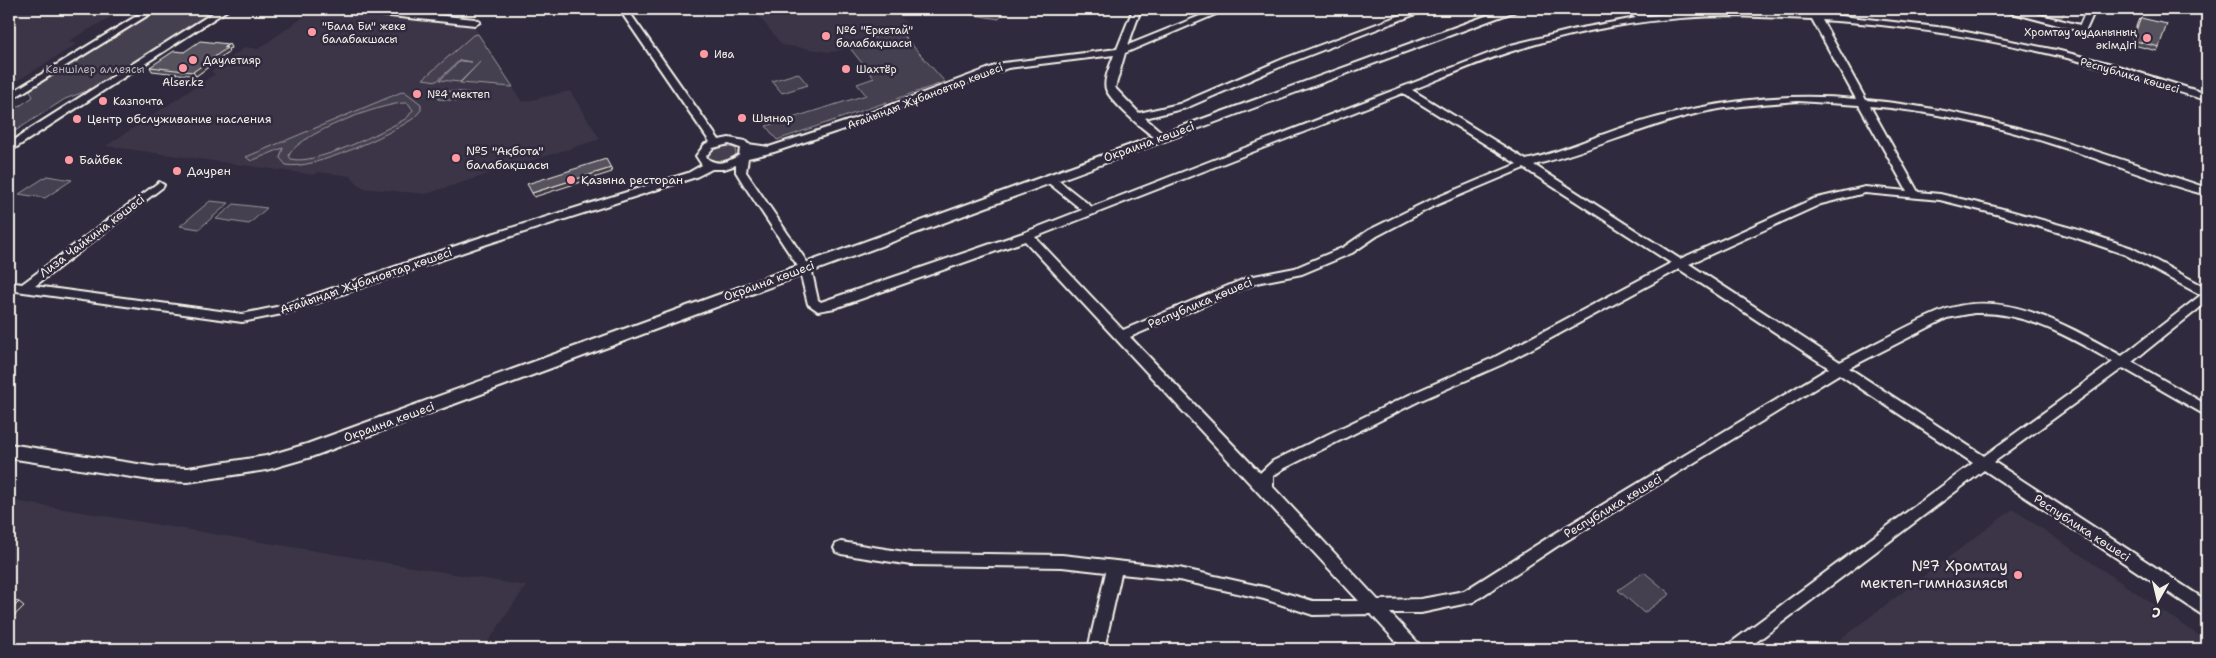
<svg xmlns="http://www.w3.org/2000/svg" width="2216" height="658" viewBox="0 0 2216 658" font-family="'Shantell Sans',sans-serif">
<rect width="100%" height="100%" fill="#2f2a3d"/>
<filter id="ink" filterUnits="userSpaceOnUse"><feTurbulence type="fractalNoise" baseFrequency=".02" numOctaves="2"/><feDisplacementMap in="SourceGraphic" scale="10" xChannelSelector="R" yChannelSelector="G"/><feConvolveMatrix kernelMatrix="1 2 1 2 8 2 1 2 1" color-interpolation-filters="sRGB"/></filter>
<g filter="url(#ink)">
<path fill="#3b3647" d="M9,9H125L67,42L77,44L9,86Z
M315,9L473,25L522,102L570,91L600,139L426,194L362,188L350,176L318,172L315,175L106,146L215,74L211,72L245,47L258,49Z
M753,9H891L907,23L839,51L830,52L782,45Z
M9,500L526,586L483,649H9Z
M2013,509L2207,641V649H1827Z"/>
<path fill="#454050" stroke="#9c989c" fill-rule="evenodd" d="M161,9H219L100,86L65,99L9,135V113L33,97L30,90Z
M972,9L1004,11L999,19L968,14Z
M2011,9H2065L2066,10L2062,17L2044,18Z
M897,28L945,82L777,140L766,126L866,95L857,84L874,78L849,47Z
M478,34L513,87L460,83L480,62L460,82L440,80L460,61L472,62L460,60L437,81L423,79L473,35Z
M798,73L808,85L782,93L772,81Z
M404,91L421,104V110L414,118C391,134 312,171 286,165L280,158L283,148L251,161L246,157ZM408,103L413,110L407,118C384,131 315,166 291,159L289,156C295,135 386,101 408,103Z
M447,91L477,93L469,102L438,99Z
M725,146L735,148L736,155L728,160L716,162L708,158L710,151Z
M47,176L72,180L45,198L19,194Z
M210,201L229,203L199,229L180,226Z
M234,204L267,208L249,224L216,219Z
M1644,572L1670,594L1644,613L1618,590Z"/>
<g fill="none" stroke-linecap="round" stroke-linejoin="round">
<defs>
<path id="minor" d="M148,9H158L9,101V94Z
M219,9H229L9,152V144L30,129Z
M349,9H376L475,19L480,22L475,25L353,12Z
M619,9H627L719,140L729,138L745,141L748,144L769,147L848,121L1003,63L1117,49L1133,9H1141L1128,45L1217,9H1228L1125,53L1115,88L1139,113L1179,104L1283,59L1417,9H1429L1289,63L1186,108L1145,118L1166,136V140L1162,141C1151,138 1109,100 1106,89C1103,80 1111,64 1114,55L1008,68L856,125L774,152L748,158L746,172L811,268L818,300L821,302L1023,233L1082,210L1046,181L1045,179L1046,177H1054L1092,207L1511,45L1576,29L1636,18L1621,9H1632L1647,16L1707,11L1815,13L1946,28L2056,50L2108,63L2207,94V100C2172,91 2137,77 2102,67C2011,42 1916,26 1822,20L1866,100C1984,110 2096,151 2207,188V195C2154,182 2104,160 2052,144C1993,125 1931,111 1870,106L1918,192L1940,194L1999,208L2082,231L2132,248L2207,288V302L2132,362L2207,405V416L2123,368L1994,462L2207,601V616L2201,614L1984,470L1747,649H1727L1729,644L1973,463L1839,374L1556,547L1473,602L1421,613H1390L1419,644L1421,649H1403L1371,614L1313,615L1264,599L1179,580L1121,574L1104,649H1088L1106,572L1062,567L911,565L841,554L836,552L834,548L836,544L841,542L911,553L1062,555L1179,568L1264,587L1313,601H1359L1025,241L835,308L818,311L808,304L799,268L744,185L736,172V165L724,169H712L696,177L487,244L287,313L242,322L9,290V282L22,284L159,182L164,185L163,187L35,286L242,314L281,306L479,238L688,173L702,165L696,156L705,144L710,142ZM1733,16L1812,19L1856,99C1778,92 1706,102 1631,125C1595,136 1562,152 1526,160L1412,90C1447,76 1482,60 1519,49C1588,28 1661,16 1733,16ZM1403,93L1517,164L1426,202L1369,230L1344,247L1295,268L1249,277L1123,330L1035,237ZM1798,101L1859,105L1907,191L1865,187L1813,199L1680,259L1534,165C1586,152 1635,130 1687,116C1723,106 1762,104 1798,101ZM729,144L740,148L739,155C729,162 718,166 708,159L706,156L713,148ZM1524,168L1671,263L1493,358L1409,395L1273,461L1260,473L1130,337L1256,283L1302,274L1352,253L1377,236L1434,206ZM1865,193L1940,200L1996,214L2074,237L2124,254L2201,295L2122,356C2068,326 2003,286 1939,312C1905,326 1872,346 1840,362L1689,264L1821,204ZM1679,269L1829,368L1546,539L1464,591L1421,599L1378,600L1273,487V476L1283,469L1419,401L1503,364ZM1974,313C2026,311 2069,337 2113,362L1984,456L1849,368L1947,318Z
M2004,9H2017L2080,25L2086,11L2085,9L2095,10L2086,30L2080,31L2005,11Z"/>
<path id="major" d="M1505,9H1521L311,457L266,470L188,482L157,481L9,458V444L157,467L188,468L266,456L307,444Z"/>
</defs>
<use href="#minor" stroke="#f4f1e8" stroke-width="4"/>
<use href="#major" stroke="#f4f1e8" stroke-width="4"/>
<use href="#minor" fill="#2f2a3d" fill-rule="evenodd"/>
<use href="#major" fill="#2f2a3d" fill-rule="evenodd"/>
</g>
<path fill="#4a4752" stroke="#f4f1e8" d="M2141,18L2159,47L2157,51L2130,44L2138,21Z
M229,44L231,48L228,49L229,52L196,76L152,71L150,67L184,52Z"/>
<path fill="#3c3942" stroke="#f4f1e8" d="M229,44L231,48L228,49L229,52L196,76L193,72Z
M611,168L612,172L534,197L532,193Z
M19,602L24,606L9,621V612Z"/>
<path fill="#56525f" stroke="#f4f1e8" d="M2141,18L2167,24L2159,47L2132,40Z
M200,41L229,44L224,47L227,48L193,72L150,67L174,51L184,52Z
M606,159L611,168L532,193L527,184Z
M9,600L19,602L9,612Z"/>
</g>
<g fill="#ff9aa2" stroke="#2f2a3d" stroke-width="2">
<circle cx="312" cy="32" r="5"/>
<circle cx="826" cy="36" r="5"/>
<circle cx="2147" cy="38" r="5"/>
<circle cx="704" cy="54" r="5"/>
<circle cx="193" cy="60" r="5"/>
<circle cx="183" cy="68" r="5"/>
<circle cx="846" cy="69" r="5"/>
<circle cx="417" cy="94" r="5"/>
<circle cx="103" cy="101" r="5"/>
<circle cx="742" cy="118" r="5"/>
<circle cx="77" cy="119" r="5"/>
<circle cx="456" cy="158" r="5"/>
<circle cx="69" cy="160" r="5"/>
<circle cx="177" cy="171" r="5"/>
<circle cx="571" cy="180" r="5"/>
<circle cx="2018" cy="575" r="5"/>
</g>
<g text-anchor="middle" stroke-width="5" stroke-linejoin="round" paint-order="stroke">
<g font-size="11" fill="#f4f1e8" stroke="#2f2a3d" text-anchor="start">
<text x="322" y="30">"Бала Би" жеке<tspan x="322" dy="13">балабакшасы</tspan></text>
<text x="836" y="34">№6 "Еркетай"<tspan x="836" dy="13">балабақшасы</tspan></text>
<text x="2137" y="36" text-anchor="end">Хромтау ауданының<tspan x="2137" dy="13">әкімдігі</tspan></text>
<text x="714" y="58">Ива</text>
<text x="203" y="64">Даулетияр</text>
<text x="856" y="73">Шахтёр</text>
<text x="183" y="86" text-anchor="middle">Alser.kz</text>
<text x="427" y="98">№4 мектеп</text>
<text x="113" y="105">Казпочта</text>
</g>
<g font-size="11" fill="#b7b3b3" stroke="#2f2a3d">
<text x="95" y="73">Кеншілер аллеясы</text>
</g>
<g font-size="11" fill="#f4f1e8" stroke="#2f2a3d">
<text transform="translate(2130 75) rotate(16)" y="4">Республика көшесі</text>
<text transform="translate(925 96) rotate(-21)" y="4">Ағайынды Жұбановтар көшесі</text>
</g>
<g font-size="12" fill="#f4f1e8" stroke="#2f2a3d" text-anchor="start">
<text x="752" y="122">Шынар</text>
<text x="87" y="123">Центр обслуживание насления</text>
<text x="466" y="155">№5 "Ақбота"<tspan x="466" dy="14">балабақшасы</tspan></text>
<text x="79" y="164">Байбек</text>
<text x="187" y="175">Даурен</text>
<text x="581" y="184">Қазына ресторан</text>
</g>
<g font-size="12" fill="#f4f1e8" stroke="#2f2a3d">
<text transform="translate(1149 142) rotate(-20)" y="4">Окраина көшесі</text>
<text transform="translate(92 236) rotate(-37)" y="4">Лиза Чайкина көшесі</text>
<text transform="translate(366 281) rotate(-19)" y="4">Ағайынды Жұбановтар көшесі</text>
<text transform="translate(769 281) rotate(-20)" y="4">Окраина көшесі</text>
<text transform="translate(1200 303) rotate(-23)" y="4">Республика көшесі</text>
<text transform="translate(389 422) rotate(-20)" y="4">Окраина көшесі</text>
<text transform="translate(1613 506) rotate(-31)" y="4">Республика көшесі</text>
<text transform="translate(2082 528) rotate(33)" y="4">Республика көшесі</text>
</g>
<g font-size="15" fill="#f4f1e8" stroke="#2f2a3d" text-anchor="end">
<text x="2008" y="571">№7 Хромтау<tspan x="2008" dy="17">мектеп-гимназиясы</tspan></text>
</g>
</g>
<rect width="2216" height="658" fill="none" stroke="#2f2a3d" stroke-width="30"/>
<rect x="15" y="15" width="2186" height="628" fill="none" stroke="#f4f1e8" stroke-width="2" filter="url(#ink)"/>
<g transform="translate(2158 600) rotate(188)" stroke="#2f2a3d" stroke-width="4" paint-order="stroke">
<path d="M0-4L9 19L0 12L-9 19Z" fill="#f4f1e8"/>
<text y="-8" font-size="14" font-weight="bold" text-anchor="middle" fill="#f4f1e8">С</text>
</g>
</svg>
